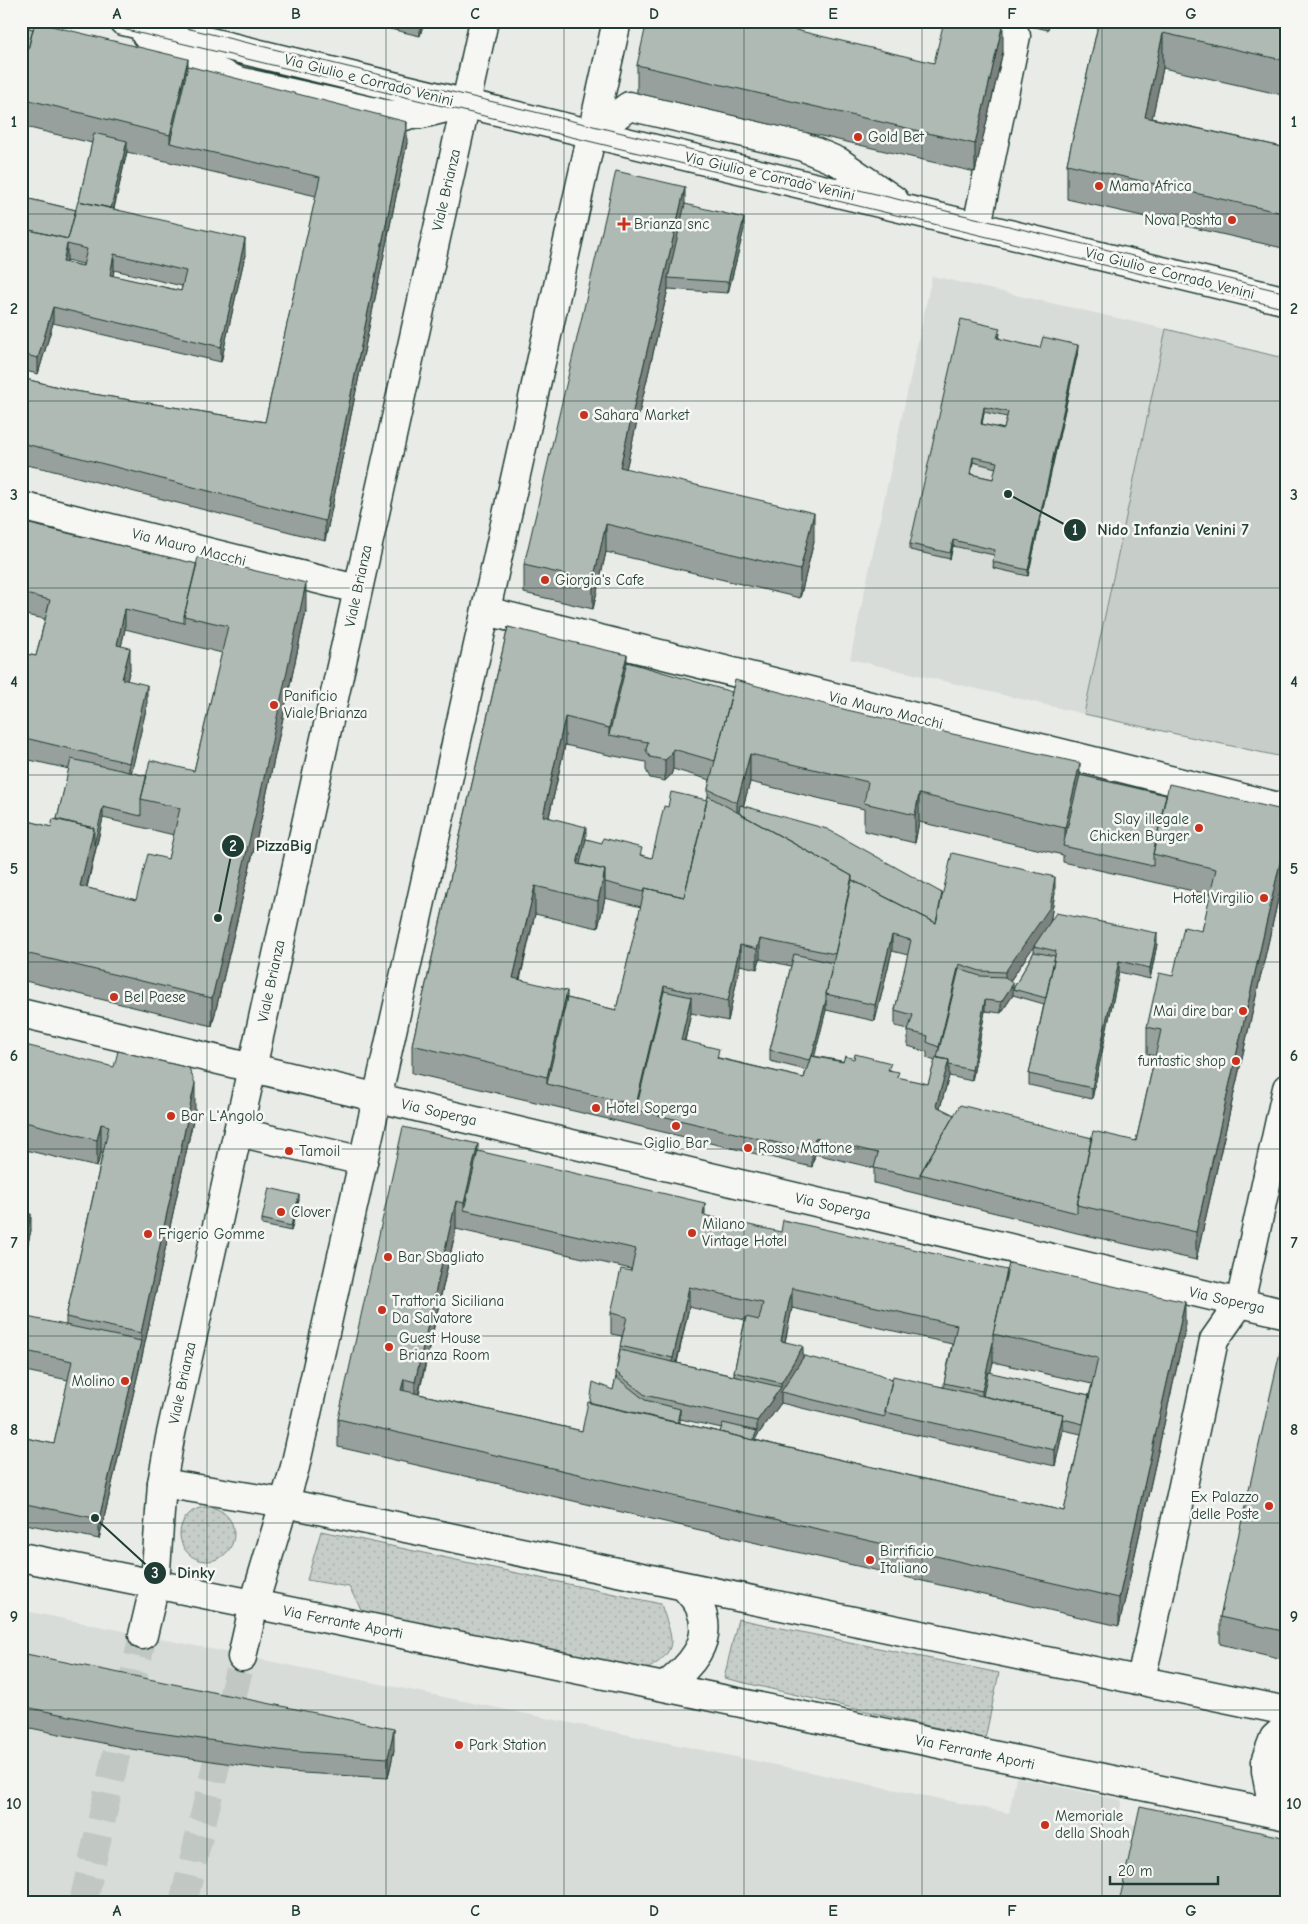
<svg xmlns="http://www.w3.org/2000/svg" width="1308" height="1924" viewBox="0 0 1308 1924" font-family="'Comic Neue',sans-serif">
<defs>
<pattern id="grass-dots" width="8" height="8" patternUnits="userSpaceOnUse" patternTransform="scale(1.25)"><rect width="8" height="8" fill="#c7cec9"/><path d="M2 2h.1M6 6h.1" fill="none" stroke="#aab2ad" stroke-width="1.8" stroke-linecap="round"/></pattern>
</defs>
<rect width="100%" height="100%" fill="#e9ebe7"/>
<filter id="ink" filterUnits="userSpaceOnUse"><feTurbulence type="fractalNoise" baseFrequency=".02" numOctaves="2"/><feDisplacementMap in="SourceGraphic" scale="10" xChannelSelector="R" yChannelSelector="G"/><feConvolveMatrix kernelMatrix="1 2 1 2 8 2 1 2 1" color-interpolation-filters="sRGB"/></filter>
<g filter="url(#ink)">
<path fill="#d8dcd8" d="M932,276L1166,329L1084,714L850,659Z
M21,1610L1009,1813L1016,1777L1122,1800L1118,1821L1140,1826L1287,1903H21Z"/>
<path fill="url(#grass-dots)" stroke="#73867e" d="M180 1534a27 27 0 1 1 54 0a27 27 0 1 1-54 0Z
M321,1531L661,1604C672,1639 682,1650 644,1671L362,1611L349,1587L307,1580Z
M738,1619L999,1673L985,1739L724,1678Z"/>
<path fill="#c7cec9" stroke="#73867e" d="M1166,329L1287,359V758L1084,714Z"/>
<g fill="none" stroke-linecap="round" stroke-linejoin="round">
<path stroke="#c1c8c3" stroke-width="28" stroke-dasharray="28 14" stroke-linecap="butt" d="M83,1903L143,1635
M183,1903L242,1657"/>
<defs>
<path id="minor" d="M123,21L1287,301
M146,35L186,59L238,81L384,114L405,116L407,114H422L463,104
M592,134L629,106L801,146L839,162L894,200
M977,226L1016,36L990,30L992,21
M21,506L357,589
M486,611L1287,809
M21,1013L1287,1314
M238,1132L363,1161
M162,1483L285,1503L1287,1711
M21,1557L664,1687L1287,1816
M1137,1680L1142,1674L1151,1636L1214,1340L1240,1303L1287,1088
M664,1687C689,1668 715,1642 700,1608C697,1600 689,1593 684,1586
M1287,1726L1274,1738L1266,1759V1771L1270,1793L1287,1810"/>
<path id="major" d="M143,1635L155,1584L162,1483L170,1438L484,21
M242,1657L254,1604L295,1467L617,21"/>
</defs>
<use href="#minor" stroke="#1f3d34" stroke-width="31"/>
<use href="#major" stroke="#1f3d34" stroke-width="31"/>
<use href="#minor" stroke="#f6f6f2" stroke-width="28"/>
<use href="#major" stroke="#f6f6f2" stroke-width="28"/>
<path stroke="#1f3d34" stroke-width="1" d="M89,21L1287,309
M157,21L1287,293"/>
</g>
<path fill="#97a09c" stroke="#1f3d34" fill-rule="evenodd" d="M356,21H424L420,36Z
M899,21H909V24Z
M1010,21H1050L1048,30Z
M1099,21H1287V96L1163,68L1152,118L1287,148V249L1067,199V164Z
M21,26L188,66L407,143L325,541L46,469L21,464V378L75,391L265,422L316,196L127,152L114,209L245,255L221,362L53,323L38,374L21,370V197L76,210L79,201L92,143L21,126ZM67,260L83,264V266L66,262ZM114,270L182,286L181,291L113,276Z
M1003,51L975,172L637,93V65L934,63Z
M685,204L744,229L728,293L668,289L626,469L814,541L800,598L606,552L593,609L524,593V565Z
M1000,333L999,339L1040,348L1078,351L1028,576L993,568L994,555L953,546L950,559L910,550V544ZM984,412L1007,417L1004,429L982,424ZM973,462L996,468L993,479L971,474Z
M21,522L306,611L262,815L212,1026L21,980V819L51,827L57,819L69,769L21,758V653L36,656L45,619L21,614ZM125,629L222,653L194,771L147,776L131,773L147,705L127,680L130,669L121,646ZM103,818L174,835L168,859L136,900L87,888Z
M508,627L732,693L1080,775L1166,795L1287,811V860L1196,1260L1077,1233L874,1183V1168L815,1154L812,1167L412,1073V1045ZM565,745L609,755L646,762V770L650,778L665,781L671,775L673,769L710,780L708,789V796L707,800L668,807L652,858L586,839L549,817ZM750,782L864,809V831L915,843L919,822L1063,855V862L1211,895L1202,931L1173,976L1147,1027V1054L1155,1056L1136,1141L1092,1138L954,1115L940,1108L949,1076L972,1081L985,1011L1001,1013L1013,995L1044,1004L1029,1074V1085L1092,1099L1119,972L1150,979L1157,944L1050,922L1055,893H942L743,806ZM605,898L641,907L616,1010L567,998L520,980L535,914L598,928ZM1043,932L1034,946V952L1013,989L1010,981ZM892,951L908,955L895,1010V1026L908,1029V1046L927,1052V1058L935,1061L928,1084L899,1078L891,1070L814,1056L826,1010L875,1021ZM760,959L791,966L770,1050V1061L806,1070L804,1078L719,1058L685,1041L691,1013L728,1021L740,965L757,969Z
M21,1044L195,1111L141,1361L99,1539L21,1523V1437L54,1444L68,1380L21,1370V1325L25,1326L66,1325V1317L103,1152H101L97,1167L21,1149Z
M478,1151L705,1216L1185,1330L1119,1626L338,1447V1419ZM456,1229L631,1269L611,1313V1334L622,1336L616,1372V1377L613,1390L590,1403L582,1431L419,1394ZM689,1307L745,1320L734,1372V1376L677,1363ZM792,1308L952,1344L944,1383V1387L892,1380L803,1356L785,1342ZM993,1362L1092,1384L1089,1395L990,1373ZM781,1403L885,1428L1055,1466L1063,1430L1081,1434L1064,1511L755,1440L757,1436ZM680,1419L722,1428L720,1432L680,1423Z
M299,1200L291,1231L262,1225V1219Z
M21,1212L31,1230L24,1260H21Z
M1287,1340V1660L1220,1644V1617Z
M21,1653L394,1750L388,1778L286,1772L131,1749L21,1726Z"/>
<path fill="#7b827f" stroke="#1f3d34" d="M420,21H424L420,36Z
M1003,23V51L975,172V144Z
M1163,33V68L1145,152V117Z
M188,59V87L170,143V135Z
M407,122V143L325,541V521Z
M127,141V151L110,224V213Z
M685,187V215L668,278V289L620,495V467Z
M744,218V229L728,293V282Z
M245,239V255L221,362V347Z
M67,244V260L63,277V262Z
M114,254V270L110,291V275Z
M53,307V323L38,374V358Z
M1078,345V351L1028,576V570Z
M984,407V412L981,429V424Z
M973,457V462L970,479V474Z
M814,513V541L800,598V570Z
M606,524V552L593,609V581Z
M953,540V546L950,559V553Z
M306,583V611L262,815L212,1026V998Z
M125,609V629L117,666V645Z
M130,648V669L122,700V679Z
M627,655V683L609,735V728Z
M147,685V705L129,783V763Z
M565,717V745L543,843V816Z
M673,749V769L671,775L665,781V760Z
M750,754V782L739,821L737,820V803Z
M1080,763V791L1065,846V828Z
M919,794V822L915,843V815Z
M103,807V818L80,914V886L94,828Z
M586,827V854L581,876L577,864Z
M1287,832V860L1196,1260V1232Z
M605,870V898L598,928V901Z
M1055,877V893L1050,923L1005,988V972Z
M535,886V914L513,1006V978Z
M1157,933V944L1150,979V968Z
M892,935V951L875,1021V1005Z
M760,939V959L757,969V949Z
M740,945V965L728,1021V1001Z
M1119,961V972L1092,1099V1088Z
M959,964V980L939,1063V1047Z
M1013,984V995L1001,1013V1002Z
M664,986V1007L636,1110V1105Z
M567,991V1019L547,1084V1077Z
M691,997V1013L681,1056V1040Z
M826,1000V1010L811,1071V1061Z
M985,1000V1011L972,1081V1070Z
M949,1060V1076L936,1122V1106Z
M195,1083V1111L141,1361L99,1539V1519L141,1341V1333Z
M101,1124V1152L97,1167V1140Z
M815,1138V1154L812,1167V1151Z
M478,1144V1171L464,1210V1203Z
M299,1195V1200L291,1231V1226Z
M456,1201V1229L415,1409V1382Z
M705,1203V1223L703,1215Z
M31,1214V1230L24,1260V1244Z
M689,1287V1307L673,1378V1358Z
M792,1288V1308L781,1361V1341Z
M1185,1302V1330L1119,1626V1598Z
M993,1342V1362L984,1401H982V1391Z
M803,1346V1367L781,1392V1403L757,1436L743,1465V1460L757,1431V1421L781,1387V1383Z
M404,1379V1406L401,1390Z
M680,1409V1419L673,1449V1438Z
M1063,1414V1430L1055,1466V1450Z
M394,1729V1750L388,1778V1758Z"/>
<path fill="#b0bab5" stroke="#1f3d34" fill-rule="evenodd" d="M647,21H758L934,63L944,21H997L1003,23L975,144L637,65Z
M1033,21H1048V24Z
M1099,21H1287V61L1163,33L1145,117L1287,148V214L1067,164Z
M35,22L188,59L170,135L21,98V77Z
M21,26L33,29L21,77Z
M188,66L407,122L325,521L46,449L21,443V378L75,391L265,422L320,177L170,143Z
M94,133L127,141L111,208L79,201Z
M616,171L685,187L620,467L814,513L800,570L606,524L593,581L524,565Z
M21,197L76,210L68,239L21,228Z
M78,201L245,239L221,347L53,307L38,358L21,354V228L68,239ZM67,244L87,249L83,266L63,262ZM114,254L186,271L181,291L110,275Z
M685,204L744,218L728,282L668,278Z
M961,319L1000,328L997,338L1040,348L1043,337L1078,345L1028,570L993,562L995,550L953,540L950,553L910,544ZM984,407L1008,412L1004,429L981,424ZM973,457L997,462L993,479L970,474Z
M21,522L197,564L184,616V623L125,609L117,645L130,648L122,679L147,685L129,763L21,737V653L36,656L50,600L21,593Z
M198,557L306,583L262,787L212,998L21,952V819L51,827L53,819L94,828L80,886L136,900L148,854L168,859L180,808L141,799L150,760L194,771L228,626L184,616Z
M508,627L627,655L609,728L565,717L543,816L586,827L577,864L605,870L598,901L535,886L513,978L567,991L547,1077L412,1045Z
M627,662L732,692L715,761L673,749L671,755L665,760L650,757L646,750L648,742L609,735Z
M735,680L847,710L1080,763L1065,828L919,794L915,815L864,803L868,782L750,754L737,803L708,789Z
M71,759L147,776L141,799V816L103,807L94,845V828L57,819Z
M1080,775L1166,795L1153,854V866L1063,846Z
M1169,784L1287,811V832L1196,1232L1077,1205L1093,1131L1136,1141L1161,1030L1147,1027L1159,973L1173,976L1184,927L1202,931L1216,869L1153,854Z
M671,792L707,800L684,897L645,888L644,892L605,882V870L580,864L586,839L602,843L603,838L642,848L640,855L652,858L664,806L668,807Z
M708,796L852,876L835,954L760,939L757,949L740,945L728,1001L664,986L636,1105L547,1084L567,998L616,1010L645,888L684,897Z
M740,805L827,829L942,893L936,923L852,880V876L739,813Z
M952,853L1055,877L1050,907L1005,972L980,971L959,964L939,1047L927,1042L928,1036L908,1031L913,1015L895,1010L911,940L892,935L875,1005L826,994L852,880L936,923Z
M1056,913L1157,933L1150,968L1119,961L1092,1088L1029,1074L1056,951L1034,946Z
M1034,952L1055,956L1046,998L1013,989Z
M794,954L833,963L826,994V1000L812,1056H811L809,1060L770,1050Z
M959,969L980,976L1005,977L1013,984L1001,1002L985,1000L972,1070L949,1065V1060L937,1058Z
M664,991L691,997L681,1040L719,1049L717,1058L804,1078L811,1056L843,1062L845,1056L854,1059L855,1054L891,1063L888,1070L899,1072L897,1077L928,1084L936,1057L949,1060L936,1106L954,1115L920,1174V1178L874,1168L878,1153L815,1138L812,1151L636,1110Z
M21,1044L114,1067L118,1051L189,1068L195,1083L141,1333L66,1317L109,1126L101,1124L97,1140L21,1121Z
M960,1105L1092,1138L1077,1205V1213L920,1174Z
M403,1127L478,1144L464,1203L456,1201L415,1382L404,1379L401,1390L582,1431L588,1402L1064,1511L1098,1358L993,1334L1009,1263L1185,1302L1119,1598L338,1419Z
M478,1151L705,1203L703,1215L781,1232L783,1220L1007,1270L993,1334V1342L982,1391L944,1383L957,1325L792,1288L781,1341L803,1346L781,1383L734,1372L746,1317L759,1320L763,1303L689,1287L673,1358L620,1346L627,1317L611,1313L621,1269L631,1271L636,1249L464,1210Z
M269,1188L299,1195L291,1226L262,1219Z
M21,1212L31,1214L24,1244H21Z
M27,1317L141,1341L99,1519L21,1503V1437L54,1444L72,1361L21,1350Z
M21,1325L25,1326L21,1348Z
M1283,1339L1287,1340V1632L1220,1617Z
M620,1350L781,1387L757,1421L645,1395L616,1372Z
M804,1356L876,1373L892,1380L885,1412V1417L781,1392Z
M988,1372L1089,1395L1083,1424L1063,1419V1414L983,1396Z
M893,1376L1063,1414L1055,1450L885,1412Z
M616,1377L645,1400L680,1409L677,1423L590,1403L593,1382L613,1390Z
M723,1423L757,1431L753,1440L720,1432Z
M21,1653L394,1729L388,1758L286,1751L131,1729L21,1706Z
M1140,1806L1287,1838V1903H1119Z"/>
</g>
<path fill="none" stroke="#1f3d34" stroke-width="1" stroke-opacity="0.55" d="M207,21V1903M386,21V1903M564,21V1903M744,21V1903M922,21V1903M1102,21V1903M21,214H1287M21,401H1287M21,588H1287M21,775H1287M21,962H1287M21,1149H1287M21,1336H1287M21,1523H1287M21,1710H1287"/>
<g fill="#c8321e" stroke="#f6f6f2" stroke-width="2">
<circle cx="858" cy="137" r="5"/>
<circle cx="1099" cy="186" r="5"/>
<circle cx="1232" cy="220" r="5"/>
<path d="M621.5 216.5h5v5h5v5h-5v5h-5v-5h-5v-5h5z"/>
<circle cx="584" cy="415" r="5"/>
<circle cx="545" cy="580" r="5"/>
<circle cx="274" cy="705" r="5"/>
<circle cx="1199" cy="828" r="5"/>
<circle cx="1264" cy="898" r="5"/>
<circle cx="114" cy="997" r="5"/>
<circle cx="1243" cy="1011" r="5"/>
<circle cx="1236" cy="1061" r="5"/>
<circle cx="596" cy="1108" r="5"/>
<circle cx="171" cy="1116" r="5"/>
<circle cx="676" cy="1126" r="5"/>
<circle cx="748" cy="1148" r="5"/>
<circle cx="289" cy="1151" r="5"/>
<circle cx="281" cy="1212" r="5"/>
<circle cx="692" cy="1233" r="5"/>
<circle cx="148" cy="1234" r="5"/>
<circle cx="388" cy="1257" r="5"/>
<circle cx="382" cy="1310" r="5"/>
<circle cx="389" cy="1347" r="5"/>
<circle cx="125" cy="1381" r="5"/>
<circle cx="1269" cy="1506" r="5"/>
<circle cx="870" cy="1560" r="5"/>
<circle cx="459" cy="1745" r="5"/>
<circle cx="1045" cy="1825" r="5"/>
</g>
<g text-anchor="middle" stroke-width="5" stroke-linejoin="round" paint-order="stroke">
<g font-size="15" fill="#1f3d34" stroke="#f6f6f2">
<text transform="translate(369 80) rotate(14)" y="5">Via Giulio e Corrado Venini</text>
<text transform="translate(770 176) rotate(13)" y="5">Via Giulio e Corrado Venini</text>
<text transform="translate(446 190) rotate(-77)" y="5">Viale Brianza</text>
<text transform="translate(1170 273) rotate(14)" y="5">Via Giulio e Corrado Venini</text>
<text transform="translate(189 547) rotate(14)" y="5">Via Mauro Macchi</text>
<text transform="translate(358 586) rotate(-78)" y="5">Viale Brianza</text>
<text transform="translate(886 710) rotate(14)" y="5">Via Mauro Macchi</text>
<text transform="translate(271 981) rotate(-78)" y="5">Viale Brianza</text>
<text transform="translate(439 1112) rotate(13)" y="5">Via Soperga</text>
<text transform="translate(833 1206) rotate(13)" y="5">Via Soperga</text>
<text transform="translate(1227 1300) rotate(13)" y="5">Via Soperga</text>
<text transform="translate(182 1383) rotate(-78)" y="5">Viale Brianza</text>
<text transform="translate(343 1622) rotate(11)" y="5">Via Ferrante Aporti</text>
<text transform="translate(975 1752) rotate(12)" y="5">Via Ferrante Aporti</text>
</g>
<g font-size="15" fill="#1f3d34" stroke="#f6f6f2" text-anchor="start">
<text x="868" y="142">Gold Bet</text>
<text x="1109" y="191">Mama Africa</text>
<text x="1222" y="225" text-anchor="end">Nova Poshta</text>
<text x="634" y="229">Brianza snc</text>
<text x="594" y="420">Sahara Market</text>
<text x="555" y="585">Giorgia's Cafe</text>
<text x="284" y="701">Panificio<tspan x="284" dy="17">Viale Brianza</tspan></text>
<text x="1189" y="824" text-anchor="end">Slay illegale<tspan x="1189" dy="17">Chicken Burger</tspan></text>
<text x="1254" y="903" text-anchor="end">Hotel Virgilio</text>
<text x="124" y="1002">Bel Paese</text>
<text x="1233" y="1016" text-anchor="end">Mai dire bar</text>
<text x="1226" y="1066" text-anchor="end">funtastic shop</text>
<text x="606" y="1113">Hotel Soperga</text>
<text x="181" y="1121">Bar L'Angolo</text>
<text x="676" y="1148" text-anchor="middle">Giglio Bar</text>
<text x="758" y="1153">Rosso Mattone</text>
<text x="299" y="1156">Tamoil</text>
<text x="291" y="1217">Clover</text>
<text x="702" y="1229">Milano<tspan x="702" dy="17">Vintage Hotel</tspan></text>
<text x="158" y="1239">Frigerio Gomme</text>
<text x="398" y="1262">Bar Sbagliato</text>
<text x="392" y="1306">Trattoria Siciliana<tspan x="392" dy="17">Da Salvatore</tspan></text>
<text x="399" y="1343">Guest House<tspan x="399" dy="17">Brianza Room</tspan></text>
<text x="115" y="1386" text-anchor="end">Molino</text>
<text x="1259" y="1502" text-anchor="end">Ex Palazzo<tspan x="1259" dy="17">delle Poste</tspan></text>
<text x="880" y="1556">Birrificio<tspan x="880" dy="17">Italiano</tspan></text>
<text x="469" y="1750">Park Station</text>
<text x="1055" y="1821">Memoriale<tspan x="1055" dy="17">della Shoah</tspan></text>
</g>
</g>
<path fill="none" stroke="#1f3d34" stroke-width="2" d="M1008 494L1075 530M218 918L233 846M95 1518L155 1573"/>
<g fill="#1f3d34" stroke="#f6f6f2" stroke-width="2">
<circle cx="1008" cy="494" r="5"/>
<circle cx="218" cy="918" r="5"/>
<circle cx="95" cy="1518" r="5"/>
<circle cx="1075" cy="530" r="12"/>
<circle cx="233" cy="846" r="12"/>
<circle cx="155" cy="1573" r="12"/>
</g>
<g font-size="15" text-anchor="middle" font-weight="bold" fill="#fff">
<text x="1075" y="535">1</text>
<text x="233" y="851">2</text>
<text x="155" y="1578">3</text>
</g>
<g font-size="16" text-anchor="middle" font-weight="bold" fill="#1f3d34" stroke="#f6f6f2" stroke-width="5" stroke-linejoin="round" paint-order="stroke">
<text x="1173" y="535">Nido Infanzia Venini 7</text>
<text x="284" y="851">PizzaBig</text>
<text x="196" y="1578">Dinky</text>
</g>
<rect width="1308" height="1924" fill="none" stroke="#f6f6f2" stroke-width="55"/>
<path d="M1110 1876v8h108v-8" fill="none" stroke="#1f3d34" stroke-width="2.5"/>
<text x="1118" y="1876" font-size="15" fill="#1f3d34" stroke="#f6f6f2" stroke-width="4" paint-order="stroke">20 m</text>
<rect x="28" y="28" width="1252" height="1868" fill="none" stroke="#1f3d34" stroke-width="2"/>
<g font-size="16" text-anchor="middle" font-weight="bold" fill="#1f3d34">
<text x="117" y="19">A</text>
<text x="296" y="19">B</text>
<text x="475" y="19">C</text>
<text x="654" y="19">D</text>
<text x="833" y="19">E</text>
<text x="1012" y="19">F</text>
<text x="1191" y="19">G</text>
<text x="14" y="127">1</text>
<text x="1294" y="127">1</text>
<text x="14" y="314">2</text>
<text x="1294" y="314">2</text>
<text x="14" y="500">3</text>
<text x="1294" y="500">3</text>
<text x="14" y="687">4</text>
<text x="1294" y="687">4</text>
<text x="14" y="874">5</text>
<text x="1294" y="874">5</text>
<text x="14" y="1061">6</text>
<text x="1294" y="1061">6</text>
<text x="14" y="1248">7</text>
<text x="1294" y="1248">7</text>
<text x="14" y="1435">8</text>
<text x="1294" y="1435">8</text>
<text x="14" y="1622">9</text>
<text x="1294" y="1622">9</text>
<text x="14" y="1809">10</text>
<text x="1294" y="1809">10</text>
<text x="117" y="1916">A</text>
<text x="296" y="1916">B</text>
<text x="475" y="1916">C</text>
<text x="654" y="1916">D</text>
<text x="833" y="1916">E</text>
<text x="1012" y="1916">F</text>
<text x="1191" y="1916">G</text>
</g>
</svg>
